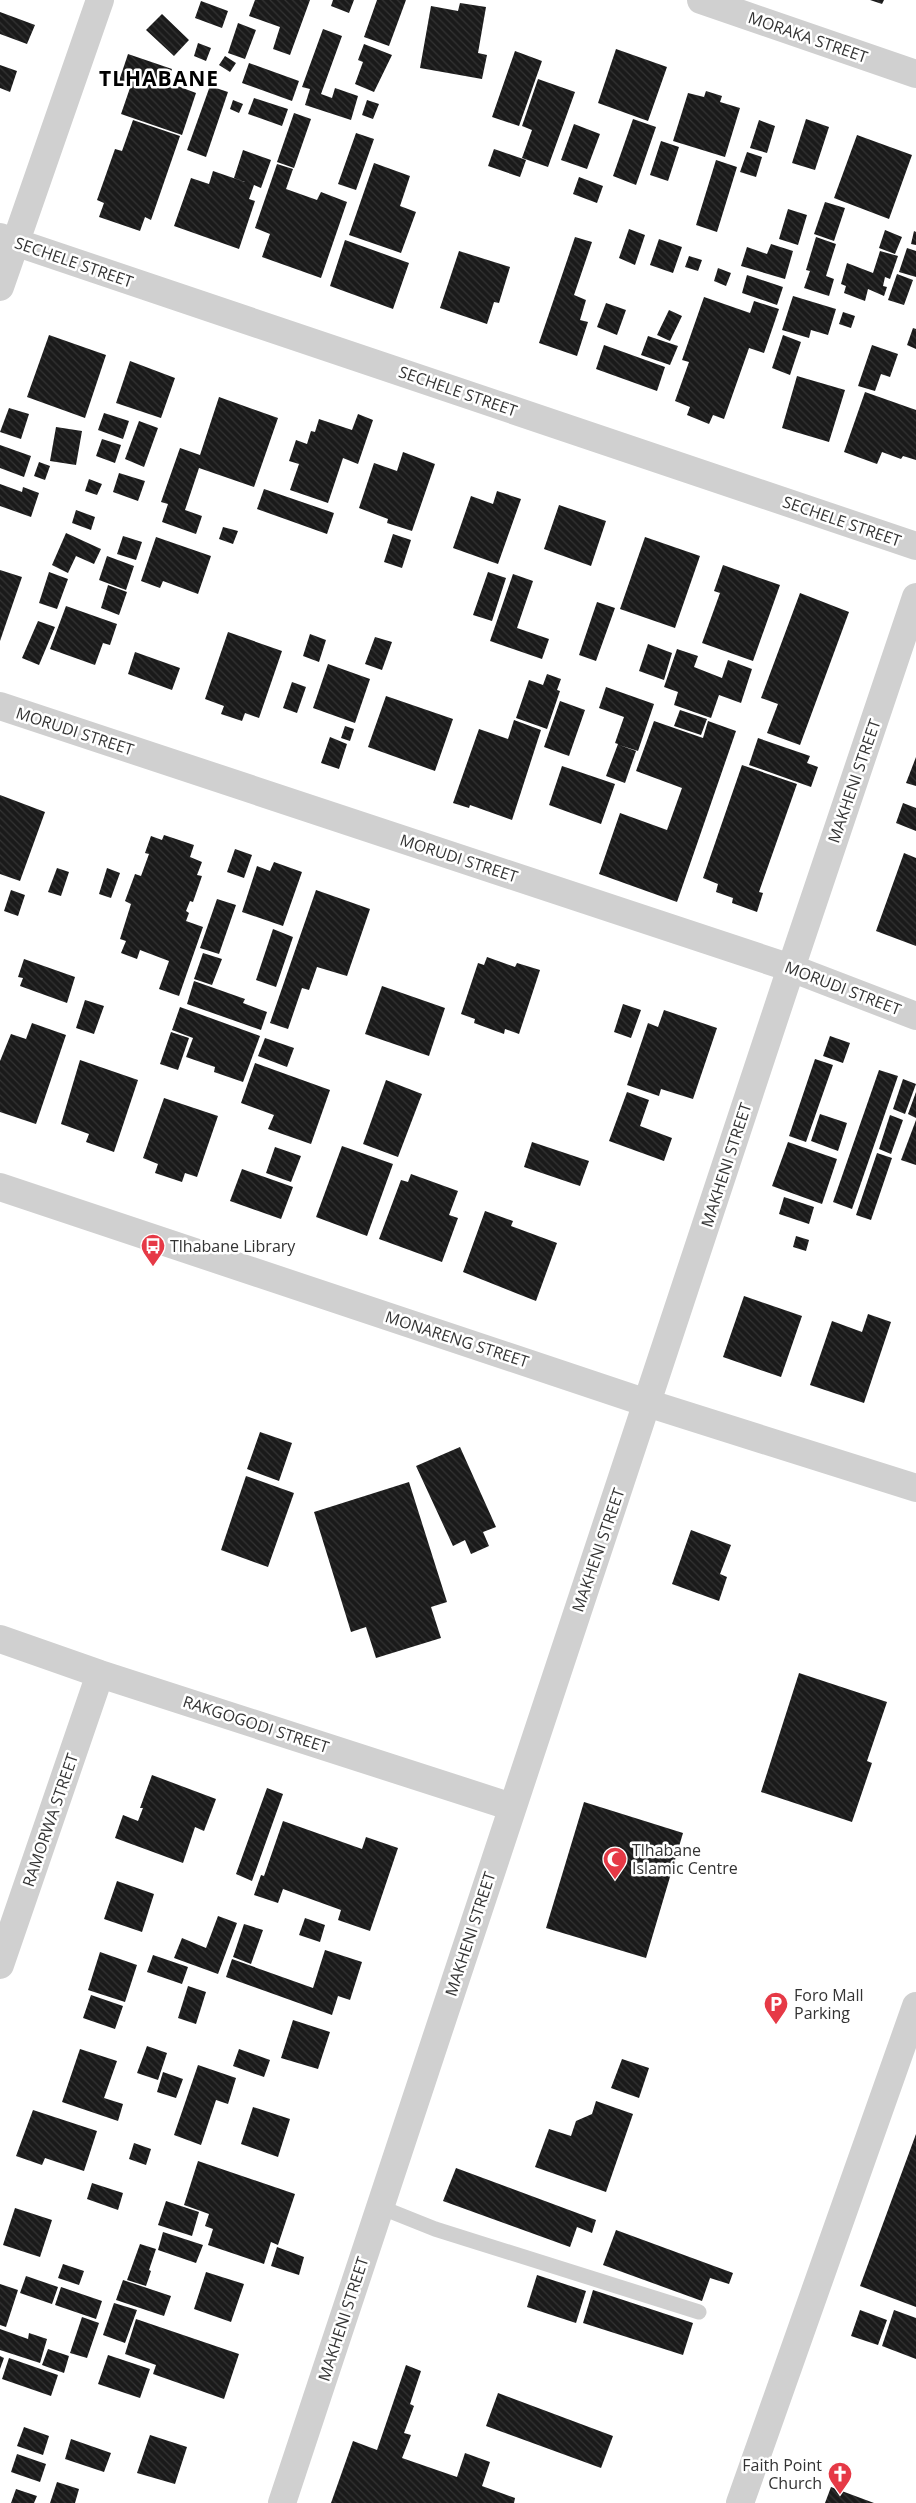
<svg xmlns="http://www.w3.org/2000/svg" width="916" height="2503" viewBox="0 0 916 2503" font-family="'Open Sans',sans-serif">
<defs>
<pattern id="building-back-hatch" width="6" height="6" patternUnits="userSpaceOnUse" patternTransform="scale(1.25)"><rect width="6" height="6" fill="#1a1a1a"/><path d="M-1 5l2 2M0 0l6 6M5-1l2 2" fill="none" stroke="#333"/></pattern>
</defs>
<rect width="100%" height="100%" fill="#fff"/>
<path fill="url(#building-back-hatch)" d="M255,0H310L290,55L273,49L280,27L249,16Z
M333,0H354L349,13L331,6Z
M377,0H406L389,46L364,37Z
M870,0H884L882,4Z
M201,1L228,11L222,28L195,18Z
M460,3L486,7L478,53L487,55L482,79L420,68L431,6L458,11Z
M0,12L35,25L27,44L0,34Z
M162,14L189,40L174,56L146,30Z
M238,23L256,30L245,59L228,53Z
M323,29L342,36L321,94L332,98L335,88L358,96L351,120L305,105L310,89L302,87Z
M198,43L211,48L206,61L194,56Z
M364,44L392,55L374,92L355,84L363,62L358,60Z
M616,49L667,67L648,121L598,103Z
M515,51L542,61L519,126L492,117Z
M128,54L172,69L167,82L196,93L182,135L121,114L131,85L119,81Z
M225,56L236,63L230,72L219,65Z
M249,63L299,81L292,101L242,83Z
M0,65L17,71L10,92L0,88Z
M538,79L575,92L548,167L522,158L532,130L522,126Z
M210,86L228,92L206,157L187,150Z
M706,91L722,96L720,102L740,108L725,157L673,141L688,93L704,97Z
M254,98L288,109L282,126L248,114Z
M233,100L243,104L239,113L230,109Z
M367,100L379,104L373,119L362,115Z
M294,113L311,119L294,168L277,162Z
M633,119L656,127L636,185L613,176Z
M806,119L829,127L815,170L792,163Z
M133,120L180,136L151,220L145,217L140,231L99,217L104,203L97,200L115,149L122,151Z
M759,120L775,126L767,153L750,148Z
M574,124L600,134L587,169L561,160Z
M356,133L374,139L356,190L338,184Z
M857,135L912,155L889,219L834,198Z
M661,141L679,147L668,181L650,175Z
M494,149L526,160L520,177L488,166Z
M243,150L271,160L261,188L254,185L249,199L255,201L239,249L174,226L191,178L209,184L213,171L245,182L234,178Z
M747,152L762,157L756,177L740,172Z
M716,160L737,167L717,232L696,225Z
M374,163L410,176L400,206L416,212L401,253L349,235Z
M277,164L293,169L286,189L317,200L321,192L347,202L321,278L262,257L270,234L255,228Z
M579,177L603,186L597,203L573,194Z
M825,202L845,208L834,241L814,234Z
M788,209L807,215L798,245L779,239Z
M629,229L645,235L635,265L619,258Z
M885,230L902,237L895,254L879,248Z
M914,231L916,232V245L911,244Z
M575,237L592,242L574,295L586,300L580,320L588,322L577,356L539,343Z
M816,237L836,244L826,276L834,279L829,296L804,288L810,271L806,270Z
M659,239L682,247L673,273L650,265Z
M345,240L409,263L393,309L330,286Z
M771,244L793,251L785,279L741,266L747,247L767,254Z
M907,248L916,251V277L899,272Z
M459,251L510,267L499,303L494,302L487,324L440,308Z
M880,251L898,256L890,279L885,277L883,286L887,287L884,296L868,289L865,301L844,293L846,286L841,284L847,263L873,273Z
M689,256L702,260L698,271L685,267Z
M718,268L731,273L726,286L714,281Z
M897,274L913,280L904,305L888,300Z
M747,275L783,287L777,305L742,293Z
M793,296L836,309L828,335L811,330L809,338L782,330Z
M704,297L750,313L754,301L779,309L764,353L749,348L724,419L713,415L709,424L687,415L690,407L675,401L689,362L682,360Z
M606,303L626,310L617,335L597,327Z
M669,310L682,316L670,341L657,335Z
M843,312L855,316L851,328L839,324Z
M913,328L916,329V349L907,345Z
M49,335L106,355L85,418L27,397Z
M783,335L801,342L790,375L772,368Z
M648,336L678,346L670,365L641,355Z
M604,345L665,367L657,391L596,369Z
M872,345L898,354L890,377L881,374L875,391L858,386Z
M130,361L175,378L161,418L116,403Z
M797,376L845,390L829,442L782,428Z
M865,392L916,410V460L903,456L901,459L882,452L877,464L844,452Z
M219,397L278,418L254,487L199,468L185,510L202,516L196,534L162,522L168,504L161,502L180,448L200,455Z
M9,408L29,414L21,439L0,432Z
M104,413L129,421L123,439L98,430Z
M358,414L373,420L358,464L343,458L328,503L290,490L299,464L289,461L296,440L307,444L311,431L315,432L319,419L352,430Z
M139,421L158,428L144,467L125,459Z
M56,427L82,431L76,465L50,461Z
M102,439L121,445L115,463L96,456Z
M0,445L31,456L24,477L0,468Z
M403,452L435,464L412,531L387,523L388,519L359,508L374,463L397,471Z
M39,462L50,466L45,480L34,476Z
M119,473L145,481L138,501L113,492Z
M89,479L102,484L97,495L85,491Z
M0,484L22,492L23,487L39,493L31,517L0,506Z
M264,489L334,513L327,534L257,509Z
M497,491L521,499L498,564L453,548L471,496L493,504Z
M559,505L606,521L591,566L544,549Z
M76,510L95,517L91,530L72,523Z
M223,527L238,531L233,544L219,539Z
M66,533L101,549L94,564L76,556L68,573L52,565Z
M393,534L411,540L402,568L384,562Z
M123,536L142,542L136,560L117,554Z
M156,537L211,556L198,594L163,581L160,588L141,581Z
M645,537L700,556L675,628L620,609Z
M107,556L134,566L126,590L99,580Z
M723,565L780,585L753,661L702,643L720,593L714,591Z
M0,570L22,577L0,641Z
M49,572L68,579L57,609L39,603Z
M488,572L506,578L492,621L473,615Z
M513,574L533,581L517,628L549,639L542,659L490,641Z
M108,585L127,592L119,615L101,608Z
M800,593L849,612L800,745L767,733L778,704L761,698Z
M597,602L615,608L596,661L579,655Z
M66,606L117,624L110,645L103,643L95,665L50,649Z
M38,621L55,627L39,665L22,658Z
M228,632L282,651L259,718L245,713L242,721L221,714L224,706L205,699Z
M310,634L326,640L319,662L303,656Z
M375,637L392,642L382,670L365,664Z
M648,644L672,653L664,680L639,671Z
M677,649L698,656L694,667L722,678L728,660L752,669L741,703L719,695L711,718L674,705L678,692L664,687Z
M135,652L180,668L172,690L128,674Z
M328,664L370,679L355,723L313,708Z
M547,674L561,679L557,690L560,691L547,729L516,718L529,680L543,685Z
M292,682L306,687L297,713L283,708Z
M606,687L654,704L638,751L619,745L636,751L625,783L606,776L618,744L615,743L624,717L599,708Z
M386,696L453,719L435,771L368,747Z
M560,701L585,710L569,756L544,747Z
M680,710L707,719L701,735L674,726Z
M514,720L541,730L512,820L470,805L469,808L453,803L479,729L508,739Z
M654,721L703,738L708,721L736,731L677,902L599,874L620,813L667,830L682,788L636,771Z
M345,726L354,729L350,741L341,738Z
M330,737L347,744L339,769L321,763Z
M758,738L810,756L807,763L818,767L811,787L749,765Z
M916,757V786L906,783Z
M742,765L797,784L759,892L763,893L757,912L732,903L733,898L716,892L718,884L703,878Z
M562,766L615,784L601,824L549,805Z
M0,795L45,812L20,881L0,874Z
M903,803L916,808V831L896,823Z
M164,835L194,845L190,857L202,862L197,875L202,876L193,902L190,901L186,911L189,913L186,921L203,927L179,996L159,989L169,961L140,950L137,959L121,953L126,941L120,939L131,904L125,901L135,874L141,876L149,854L145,853L151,836L162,840Z
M235,849L252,855L244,878L227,872Z
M904,853L916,858V946L876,931Z
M274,862L302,872L283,926L242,912L257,866L270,871Z
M57,868L69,872L61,896L48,892Z
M107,868L120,873L111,898L99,894Z
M11,890L25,895L18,916L4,911Z
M316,890L370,909L347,976L317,967L309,990L302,988L288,1029L270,1023Z
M217,899L236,905L219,954L200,948Z
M273,929L293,937L276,987L256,980Z
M203,953L222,959L212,985L194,979Z
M487,957L515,967L517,963L540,970L519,1034L505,1029L504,1034L474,1023L475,1019L461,1014L478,963L484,965Z
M24,959L75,977L67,1003L20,986L23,978L18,977Z
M194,981L245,999L243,1003L267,1012L261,1030L187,1004Z
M382,986L445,1008L429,1056L365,1034Z
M85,1000L104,1006L94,1034L76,1028Z
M623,1004L641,1010L631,1038L614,1032Z
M180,1007L260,1036L243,1082L214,1072L215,1067L186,1057L193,1038L172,1030Z
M664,1010L717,1028L693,1099L661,1089L659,1096L627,1085L648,1023L658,1027Z
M32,1023L66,1035L36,1124L0,1112V1061L11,1034L26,1039Z
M171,1032L189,1038L178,1070L160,1064Z
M830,1036L850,1043L843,1063L823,1056Z
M265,1038L294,1048L287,1067L258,1056Z
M815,1059L833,1065L806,1142L789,1136Z
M80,1060L138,1080L114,1152L86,1142L89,1134L61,1124Z
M255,1063L330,1090L311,1144L268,1129L274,1115L241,1103Z
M879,1070L898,1076L852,1209L833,1202Z
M903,1079L916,1084L905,1114L893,1109Z
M386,1080L422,1094L398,1157L363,1144Z
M627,1092L649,1100L640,1126L672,1138L664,1161L609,1141Z
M916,1092V1118L908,1114Z
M164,1098L218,1116L197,1177L185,1173L182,1182L155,1173L158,1164L143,1158Z
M820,1114L847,1123L838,1151L811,1141Z
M890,1115L903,1120L891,1154L879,1149Z
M916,1120V1165L901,1160Z
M532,1142L589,1161L580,1186L524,1167Z
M788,1142L837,1159L822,1204L772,1186Z
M342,1146L393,1164L367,1236L316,1217Z
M275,1147L301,1156L291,1182L266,1173Z
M877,1153L892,1158L871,1220L856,1215Z
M242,1169L293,1187L281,1219L230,1201Z
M411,1174L458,1191L449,1215L458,1218L442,1262L379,1239L401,1180L408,1182Z
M784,1197L814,1207L809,1224L779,1214Z
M485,1211L513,1221L511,1226L557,1243L536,1301L463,1272Z
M796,1236L809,1240L806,1251L793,1247Z
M744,1296L802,1316L781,1377L723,1357Z
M868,1314L891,1322L864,1403L810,1385L832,1321L862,1332Z
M260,1432L292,1443L279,1481L247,1469Z
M460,1447L496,1527L483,1532L489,1546L471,1554L465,1540L453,1546L416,1466Z
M246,1476L294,1493L268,1567L221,1550Z
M409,1482L447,1602L431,1607L441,1638L376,1658L366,1627L351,1632L314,1512Z
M691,1530L731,1545L720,1574L727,1577L719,1601L672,1584Z
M799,1673L887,1702L867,1761L872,1763L852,1822L761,1792Z
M152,1775L216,1799L204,1831L195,1827L183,1863L115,1838L123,1815L138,1821L143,1808H140Z
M267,1788L283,1794L252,1881L236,1874Z
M584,1802L683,1833L646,1958L546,1928Z
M283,1821L362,1849L366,1837L398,1848L370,1931L338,1920L341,1910L283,1889L278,1903L254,1895L261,1875L264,1876Z
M117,1881L154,1894L142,1932L104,1919Z
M218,1916L237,1923L218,1974L174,1958L182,1938L206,1948Z
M305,1918L325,1925L320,1942L299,1935Z
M244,1924L263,1930L251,1964L233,1957Z
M325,1950L362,1962L350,2000L338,1996L332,2015L226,1977L232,1959L313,1988Z
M100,1952L137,1965L125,2002L88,1990Z
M153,1955L188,1967L182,1984L147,1972Z
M188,1986L206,1992L196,2024L178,2018Z
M91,1995L123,2006L115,2029L83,2018Z
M293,2020L330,2032L318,2069L281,2058Z
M147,2046L167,2053L158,2080L137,2073Z
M80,2049L117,2061L104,2098L123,2104L118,2121L62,2102Z
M239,2049L270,2060L264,2077L233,2066Z
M622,2059L649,2068L639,2098L611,2088Z
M198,2065L236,2078L228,2104L216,2100L201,2145L174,2135Z
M163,2072L183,2079L176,2098L157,2092Z
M596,2101L633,2114L606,2192L535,2167L549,2129L571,2136L576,2121L592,2114Z
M253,2107L290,2119L278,2157L241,2144Z
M33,2110L97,2131L84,2171L45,2158L42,2165L16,2156Z
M916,2134V2307L860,2286Z
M134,2143L151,2149L146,2165L129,2159Z
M198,2161L295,2194L278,2245L271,2242L264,2264L208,2245L213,2229L205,2226L209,2214L184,2205Z
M456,2168L596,2220L592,2233L577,2227L570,2247L443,2201Z
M92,2183L123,2193L118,2210L87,2199Z
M166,2201L199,2212L192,2236L158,2225Z
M15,2208L52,2220L40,2257L3,2245Z
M616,2230L733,2273L729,2284L710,2278L702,2301L603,2265Z
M163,2232L203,2245L196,2263L158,2250Z
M140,2244L156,2249L149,2270L151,2271L146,2286L127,2280Z
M277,2247L304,2257L299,2275L271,2266Z
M63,2264L84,2271L79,2285L58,2278Z
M206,2272L244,2284L231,2322L194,2309Z
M537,2275L586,2291L576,2323L527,2307Z
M26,2276L58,2287L52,2304L20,2293Z
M123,2280L171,2296L164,2316L116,2300Z
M0,2284L18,2290L6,2327L0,2325Z
M61,2287L102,2301L96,2319L55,2305Z
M593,2290L693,2323L683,2355L583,2323Z
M114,2303L137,2310L125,2343L103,2335Z
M860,2310L887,2320L878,2345L851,2336Z
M894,2310L916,2318V2359L882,2346Z
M82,2317L99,2323L87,2358L70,2353Z
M136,2319L239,2354L224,2399L153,2374L156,2365L125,2354Z
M0,2329L28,2339L29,2333L47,2339L40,2363L0,2350Z
M48,2349L69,2356L64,2373L42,2365Z
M108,2355L150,2369L140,2398L98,2384Z
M0,2356L4,2358L0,2369Z
M9,2358L58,2375L51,2396L2,2379Z
M406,2365L421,2371L410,2404L414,2406L404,2433L411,2435L402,2458L457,2477L465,2453L490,2462L482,2486L515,2498L514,2503H331L353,2441L377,2450Z
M498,2393L613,2436L601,2468L486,2426Z
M24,2427L49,2436L43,2455L17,2446Z
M150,2435L187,2447L175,2484L137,2473Z
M71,2439L111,2453L104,2472L65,2459Z
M17,2454L46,2464L40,2482L11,2472Z
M57,2482L79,2489L75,2503H50Z
M831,2487L874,2503H825Z
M16,2489L37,2496L34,2503H11Z"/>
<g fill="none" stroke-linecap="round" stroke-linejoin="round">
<path stroke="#d0d0d0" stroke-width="15" d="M380,2207L435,2229L699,2312"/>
<path stroke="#d0d0d0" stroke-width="28" d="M701,0L916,74
M0,237L916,546
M0,287L100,0
M0,706L791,968L916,1016
M0,1187L647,1403L916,1488
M0,1639L100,1674L512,1807
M0,1965L100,1674
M282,2503L791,968L916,597
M740,2503L916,2006"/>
</g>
<defs>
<symbol id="bus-pin" viewBox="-11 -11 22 30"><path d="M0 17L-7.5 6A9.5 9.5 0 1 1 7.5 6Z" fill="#e63946" stroke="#fff"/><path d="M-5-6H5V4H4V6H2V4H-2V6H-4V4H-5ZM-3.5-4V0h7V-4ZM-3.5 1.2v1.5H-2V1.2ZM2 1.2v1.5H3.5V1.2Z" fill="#fff"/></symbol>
<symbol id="mosque-pin" viewBox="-11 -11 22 30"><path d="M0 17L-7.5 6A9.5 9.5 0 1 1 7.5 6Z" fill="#e63946" stroke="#fff"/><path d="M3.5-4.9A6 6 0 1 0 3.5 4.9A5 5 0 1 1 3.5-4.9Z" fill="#fff"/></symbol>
<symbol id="parking-pin" viewBox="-11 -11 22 30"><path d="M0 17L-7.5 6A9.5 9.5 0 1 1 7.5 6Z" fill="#e63946" stroke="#fff"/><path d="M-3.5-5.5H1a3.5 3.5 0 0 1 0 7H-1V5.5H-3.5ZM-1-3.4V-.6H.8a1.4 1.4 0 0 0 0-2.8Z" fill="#fff"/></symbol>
<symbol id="church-pin" viewBox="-11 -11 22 30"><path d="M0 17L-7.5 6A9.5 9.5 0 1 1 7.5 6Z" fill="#e63946" stroke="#fff"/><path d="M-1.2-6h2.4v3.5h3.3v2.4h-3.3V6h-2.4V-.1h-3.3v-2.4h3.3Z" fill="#fff"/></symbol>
</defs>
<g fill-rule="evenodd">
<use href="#bus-pin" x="139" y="1232" width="28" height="38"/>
<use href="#mosque-pin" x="601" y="1845" width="28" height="38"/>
<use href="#parking-pin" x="762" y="1990" width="28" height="38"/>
<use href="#church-pin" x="826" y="2460" width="28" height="38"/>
</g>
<g text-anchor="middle" stroke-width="5" stroke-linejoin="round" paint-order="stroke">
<g font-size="16" fill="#333" stroke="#fff">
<text transform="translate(808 37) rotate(19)" y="6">MORAKA STREET</text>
<text transform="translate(74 262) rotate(19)" y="6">SECHELE STREET</text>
<text transform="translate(458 391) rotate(19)" y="6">SECHELE STREET</text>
<text transform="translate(842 521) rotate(19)" y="6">SECHELE STREET</text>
<text transform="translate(75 731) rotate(18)" y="6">MORUDI STREET</text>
<text transform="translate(854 781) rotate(-71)" y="6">MAKHENI STREET</text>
<text transform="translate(459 858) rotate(18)" y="6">MORUDI STREET</text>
<text transform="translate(843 988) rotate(21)" y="6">MORUDI STREET</text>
<text transform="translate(726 1165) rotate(-72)" y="6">MAKHENI STREET</text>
<text transform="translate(457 1339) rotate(18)" y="6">MONARENG STREET</text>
<text transform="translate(598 1550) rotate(-71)" y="6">MAKHENI STREET</text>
<text transform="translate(256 1724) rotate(18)" y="6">RAKGOGODI STREET</text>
<text transform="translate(50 1820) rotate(-71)" y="6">RAMORWA STREET</text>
<text transform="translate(470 1934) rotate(-72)" y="6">MAKHENI STREET</text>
<text transform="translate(343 2319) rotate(-72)" y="6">MAKHENI STREET</text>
</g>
<g font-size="16" fill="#333" stroke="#fff" text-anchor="start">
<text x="170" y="1252">Tlhabane Library</text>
<text x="632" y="1856">Tlhabane<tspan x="632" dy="18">Islamic Centre</tspan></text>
<text x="794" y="2001">Foro Mall<tspan x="794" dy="18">Parking</tspan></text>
<text x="822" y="2471" text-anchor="end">Faith Point<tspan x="822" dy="18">Church</tspan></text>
</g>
<g font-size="21" font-weight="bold" letter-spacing="1" fill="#000" stroke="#fff">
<text x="159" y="86">TLHABANE</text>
</g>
</g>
</svg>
